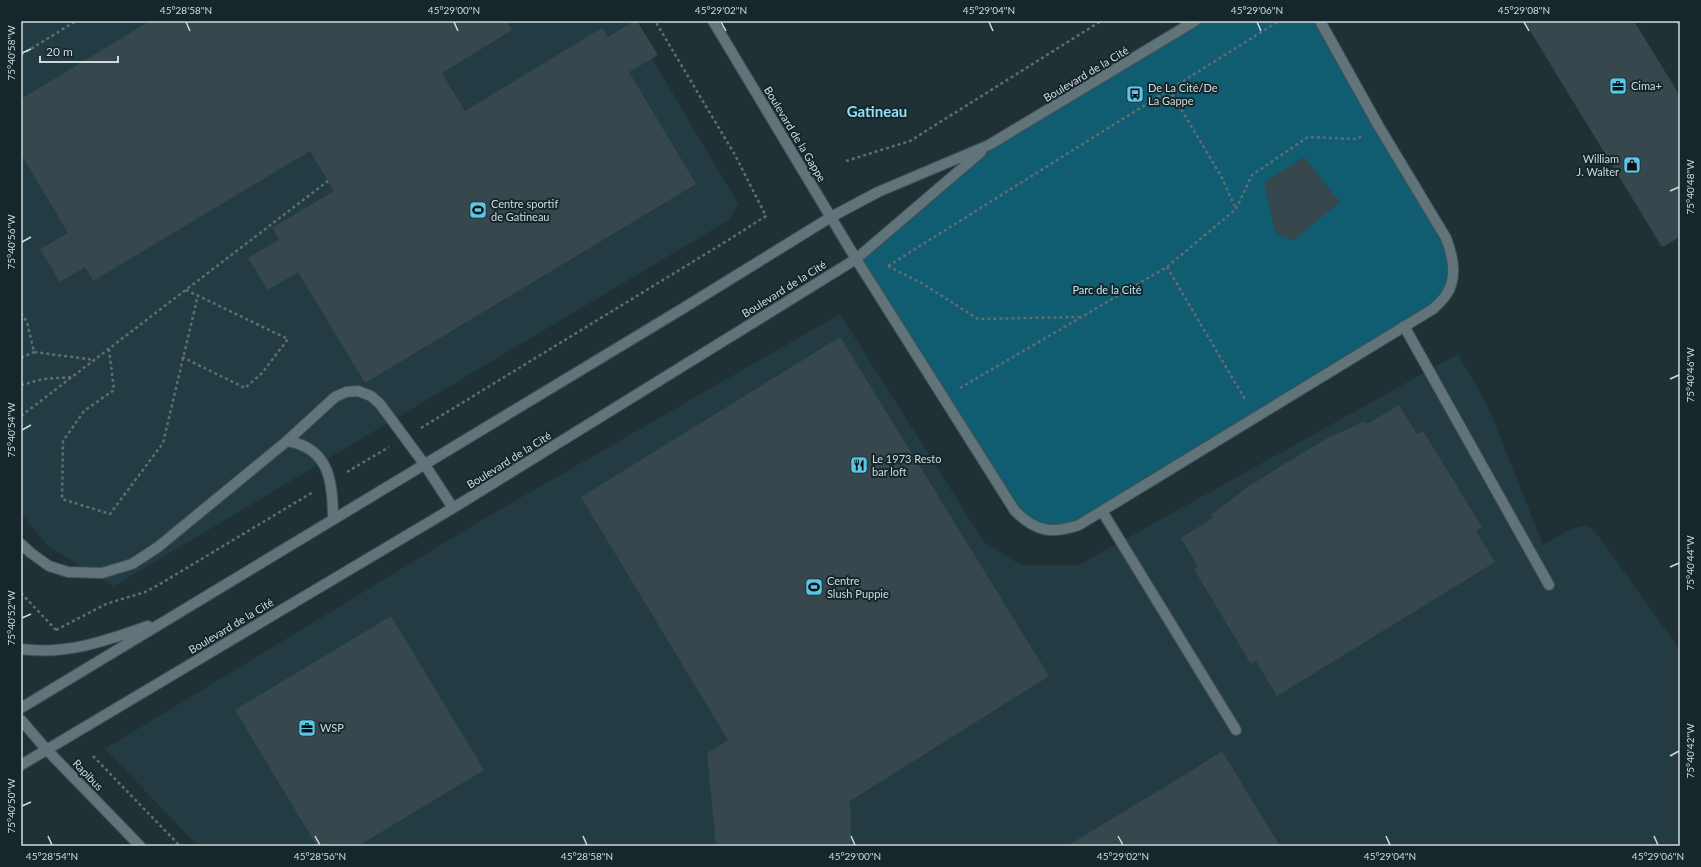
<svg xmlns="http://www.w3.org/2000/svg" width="1701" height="867" viewBox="0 0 1701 867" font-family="Lato,sans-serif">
<rect width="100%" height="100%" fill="#203136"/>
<path fill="#233c44" d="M21,21H630L738,204L729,220L114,586L47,545L21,513Z
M840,314L984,542L1021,565H1079L1458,354L1488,407L1543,545L1571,529L1587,525L1600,538L1680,650V846H198L105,749L482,520Z"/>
<path fill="#105d71" d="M1194,21H1323L1453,257L1447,295L1063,530L1028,524L856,259L989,145Z"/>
<path fill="#36484d" d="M150,21H507L512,30L442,73L465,111L602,28L608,37L634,21H637L658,55L629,72L696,184L365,383L298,272L268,290L248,258L279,240L272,228L334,191L310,151L93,281L85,267L60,282L40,249L68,233L21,154V99Z
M1524,21H1634L1680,96V237L1662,247Z
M1304,157L1340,202L1293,241L1275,233L1264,182Z
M840,337L1049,676L850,801L851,846H716L707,753L728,740L581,497Z
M1399,405L1417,434L1423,431L1482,527L1476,531L1495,562L1277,696L1256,661L1251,664L1194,569L1198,567L1181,538L1213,518L1211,515L1246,488L1286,463L1326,439L1363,422L1367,424Z
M391,616L484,770L358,846H317L235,710Z
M1222,751L1280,846H1067L1191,771Z"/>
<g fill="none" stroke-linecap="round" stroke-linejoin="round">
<defs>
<path id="minor" d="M713,21L856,259L1015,511C1036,532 1052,534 1079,525L1433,309C1437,305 1443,300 1446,295C1458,278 1453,256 1446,238L1378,125L1320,21
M1404,326L1549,585
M287,441C330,448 333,483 333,519
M1102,511L1236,730
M21,544L31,553L49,566L68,572L102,573L132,564L158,547L287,441L335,397L346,392L358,391L371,396L380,404L425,465L453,508
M21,649C67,655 105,641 148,626
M21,708L677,312L831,217L878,192L989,145L1195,21
M21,720L46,749L140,846
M21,765L453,508L856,259L981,152"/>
</defs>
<use href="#minor" stroke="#404f53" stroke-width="12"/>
<path stroke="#5f6d72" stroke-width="2.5" stroke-dasharray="3 3" stroke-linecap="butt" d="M1677,21L1680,26
M21,55L76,21
M1169,89L1221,176L1236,209
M846,161L910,141L1101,21
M888,266L1279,21
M888,266L923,284L978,319L1079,317
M1167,267L1246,401
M21,313L27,322L34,352L95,360
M109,349L114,390L84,411L63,441L62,499L110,514L163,443L198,295
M182,357L245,388L262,373L288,339L186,290
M21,358L34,352
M21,385L43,379L72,377
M960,388L1167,267L1236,209L1252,175L1308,137L1357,139L1363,135
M21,416L328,181
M421,428L730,239L766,216L735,155L655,21
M347,472L389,447
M21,593L56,630
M56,630L106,604L145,592L160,584L313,492
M93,756L180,846"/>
<use href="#minor" stroke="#61747a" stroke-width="10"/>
</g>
<path fill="none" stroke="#d0dadd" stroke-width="1.5" d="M186,22L190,31M454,22L458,31M721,22L726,31M989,22L993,31M1257,22L1261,31M1524,22L1529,31M22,53L31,49M1670,191L1679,187M22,242L31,237M1670,379L1679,375M22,430L31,425M1670,567L1679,563M22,618L31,614M1670,756L1679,751M22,806L31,802M48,836L52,845M315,836L320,845M583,836L587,845M851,836L855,845M1118,836L1123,845M1386,836L1390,845M1654,836L1658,845"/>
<defs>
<symbol id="office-square" viewBox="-11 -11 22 22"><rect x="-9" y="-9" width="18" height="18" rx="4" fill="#5bc7e7" stroke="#16272c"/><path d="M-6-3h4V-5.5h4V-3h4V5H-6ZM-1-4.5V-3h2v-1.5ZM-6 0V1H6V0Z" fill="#111"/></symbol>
<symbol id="bus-square" viewBox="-11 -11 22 22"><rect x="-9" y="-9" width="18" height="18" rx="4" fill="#5bc7e7" stroke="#16272c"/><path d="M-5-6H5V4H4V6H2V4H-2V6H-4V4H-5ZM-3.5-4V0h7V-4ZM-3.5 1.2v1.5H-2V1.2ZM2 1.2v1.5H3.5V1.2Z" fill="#111"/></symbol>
<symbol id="shop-square" viewBox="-11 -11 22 22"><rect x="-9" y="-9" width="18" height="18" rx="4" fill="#5bc7e7" stroke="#16272c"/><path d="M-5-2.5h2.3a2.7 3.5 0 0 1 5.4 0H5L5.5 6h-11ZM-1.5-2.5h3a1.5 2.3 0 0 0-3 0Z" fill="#111"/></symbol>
<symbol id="stadium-square" viewBox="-11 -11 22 22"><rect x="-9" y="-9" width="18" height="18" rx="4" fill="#5bc7e7" stroke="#16272c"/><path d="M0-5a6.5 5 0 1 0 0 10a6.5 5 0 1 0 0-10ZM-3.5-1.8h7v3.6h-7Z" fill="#111"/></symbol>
<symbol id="restaurant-square" viewBox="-11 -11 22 22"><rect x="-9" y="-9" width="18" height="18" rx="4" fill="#5bc7e7" stroke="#16272c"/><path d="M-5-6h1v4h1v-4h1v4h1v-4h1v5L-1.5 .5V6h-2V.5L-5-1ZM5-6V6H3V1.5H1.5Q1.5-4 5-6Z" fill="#111"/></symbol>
</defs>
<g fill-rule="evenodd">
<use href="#office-square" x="1608" y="76" width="20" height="20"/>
<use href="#bus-square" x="1125" y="84" width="20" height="20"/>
<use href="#shop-square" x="1622" y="155" width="20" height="20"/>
<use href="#stadium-square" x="468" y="200" width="20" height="20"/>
<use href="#restaurant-square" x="849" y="455" width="20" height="20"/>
<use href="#stadium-square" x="804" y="577" width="20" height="20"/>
<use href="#office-square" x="297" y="718" width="20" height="20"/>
</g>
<g text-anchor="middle" stroke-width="4" stroke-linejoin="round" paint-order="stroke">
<g font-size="11" fill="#d0dadd" stroke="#16272c">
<text transform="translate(1086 74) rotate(-31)" y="4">Boulevard de la Cité</text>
<text transform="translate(795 134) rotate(59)" y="4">Boulevard de la Gappe</text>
<text transform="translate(784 289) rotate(-32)" y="4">Boulevard de la Cité</text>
<text transform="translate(509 460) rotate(-32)" y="4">Boulevard de la Cité</text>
<text transform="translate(231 626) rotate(-31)" y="4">Boulevard de la Cité</text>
<text transform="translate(88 775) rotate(46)" y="4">Rapibus</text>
</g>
<g font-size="11" fill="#d0dadd" stroke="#16272c" text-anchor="start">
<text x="1631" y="90">Cima+</text>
<text x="1148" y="92">De La Cité/De<tspan x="1148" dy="13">La Gappe</tspan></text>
<text x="1619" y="163" text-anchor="end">William<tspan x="1619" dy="13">J. Walter</tspan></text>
<text x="491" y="208">Centre sportif<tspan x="491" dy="13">de Gatineau</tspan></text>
<text x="872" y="463">Le 1973 Resto<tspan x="872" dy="13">bar loft</tspan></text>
<text x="827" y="585">Centre<tspan x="827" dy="13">Slush Puppie</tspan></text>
<text x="320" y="732">WSP</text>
</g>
<g font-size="11" fill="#b6e8f9" stroke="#16272c">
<text x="1107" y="294">Parc de la Cité</text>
</g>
<g font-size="15" font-weight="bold" fill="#95dff7" stroke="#16272c">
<text x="877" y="117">Gatineau</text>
</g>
</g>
<rect width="1701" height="867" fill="none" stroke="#16272c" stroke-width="44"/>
<path d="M40 56v6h78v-6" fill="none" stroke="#d0dadd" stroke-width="2"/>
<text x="46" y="56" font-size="12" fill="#d0dadd" stroke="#16272c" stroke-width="3" paint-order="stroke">20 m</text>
<rect x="22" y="22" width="1657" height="823" fill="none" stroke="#d0dadd" stroke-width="1.5"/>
<g font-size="10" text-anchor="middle" fill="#d0dadd">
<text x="186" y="14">45°28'58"N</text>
<text x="454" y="14">45°29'00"N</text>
<text x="721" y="14">45°29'02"N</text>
<text x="989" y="14">45°29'04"N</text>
<text x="1257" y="14">45°29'06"N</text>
<text x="1524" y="14">45°29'08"N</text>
<text transform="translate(11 53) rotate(-90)" y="4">75°40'58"W</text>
<text transform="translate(1690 187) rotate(-90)" y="4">75°40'48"W</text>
<text transform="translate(11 242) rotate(-90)" y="4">75°40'56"W</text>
<text transform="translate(1690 375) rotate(-90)" y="4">75°40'46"W</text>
<text transform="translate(11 430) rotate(-90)" y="4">75°40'54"W</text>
<text transform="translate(1690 563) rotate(-90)" y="4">75°40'44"W</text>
<text transform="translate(11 618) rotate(-90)" y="4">75°40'52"W</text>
<text transform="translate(1690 751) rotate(-90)" y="4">75°40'42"W</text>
<text transform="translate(11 806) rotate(-90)" y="4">75°40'50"W</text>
<text x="52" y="860">45°28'54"N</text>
<text x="320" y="860">45°28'56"N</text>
<text x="587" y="860">45°28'58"N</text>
<text x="855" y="860">45°29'00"N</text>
<text x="1123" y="860">45°29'02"N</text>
<text x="1390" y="860">45°29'04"N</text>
<text x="1658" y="860">45°29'06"N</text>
</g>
</svg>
